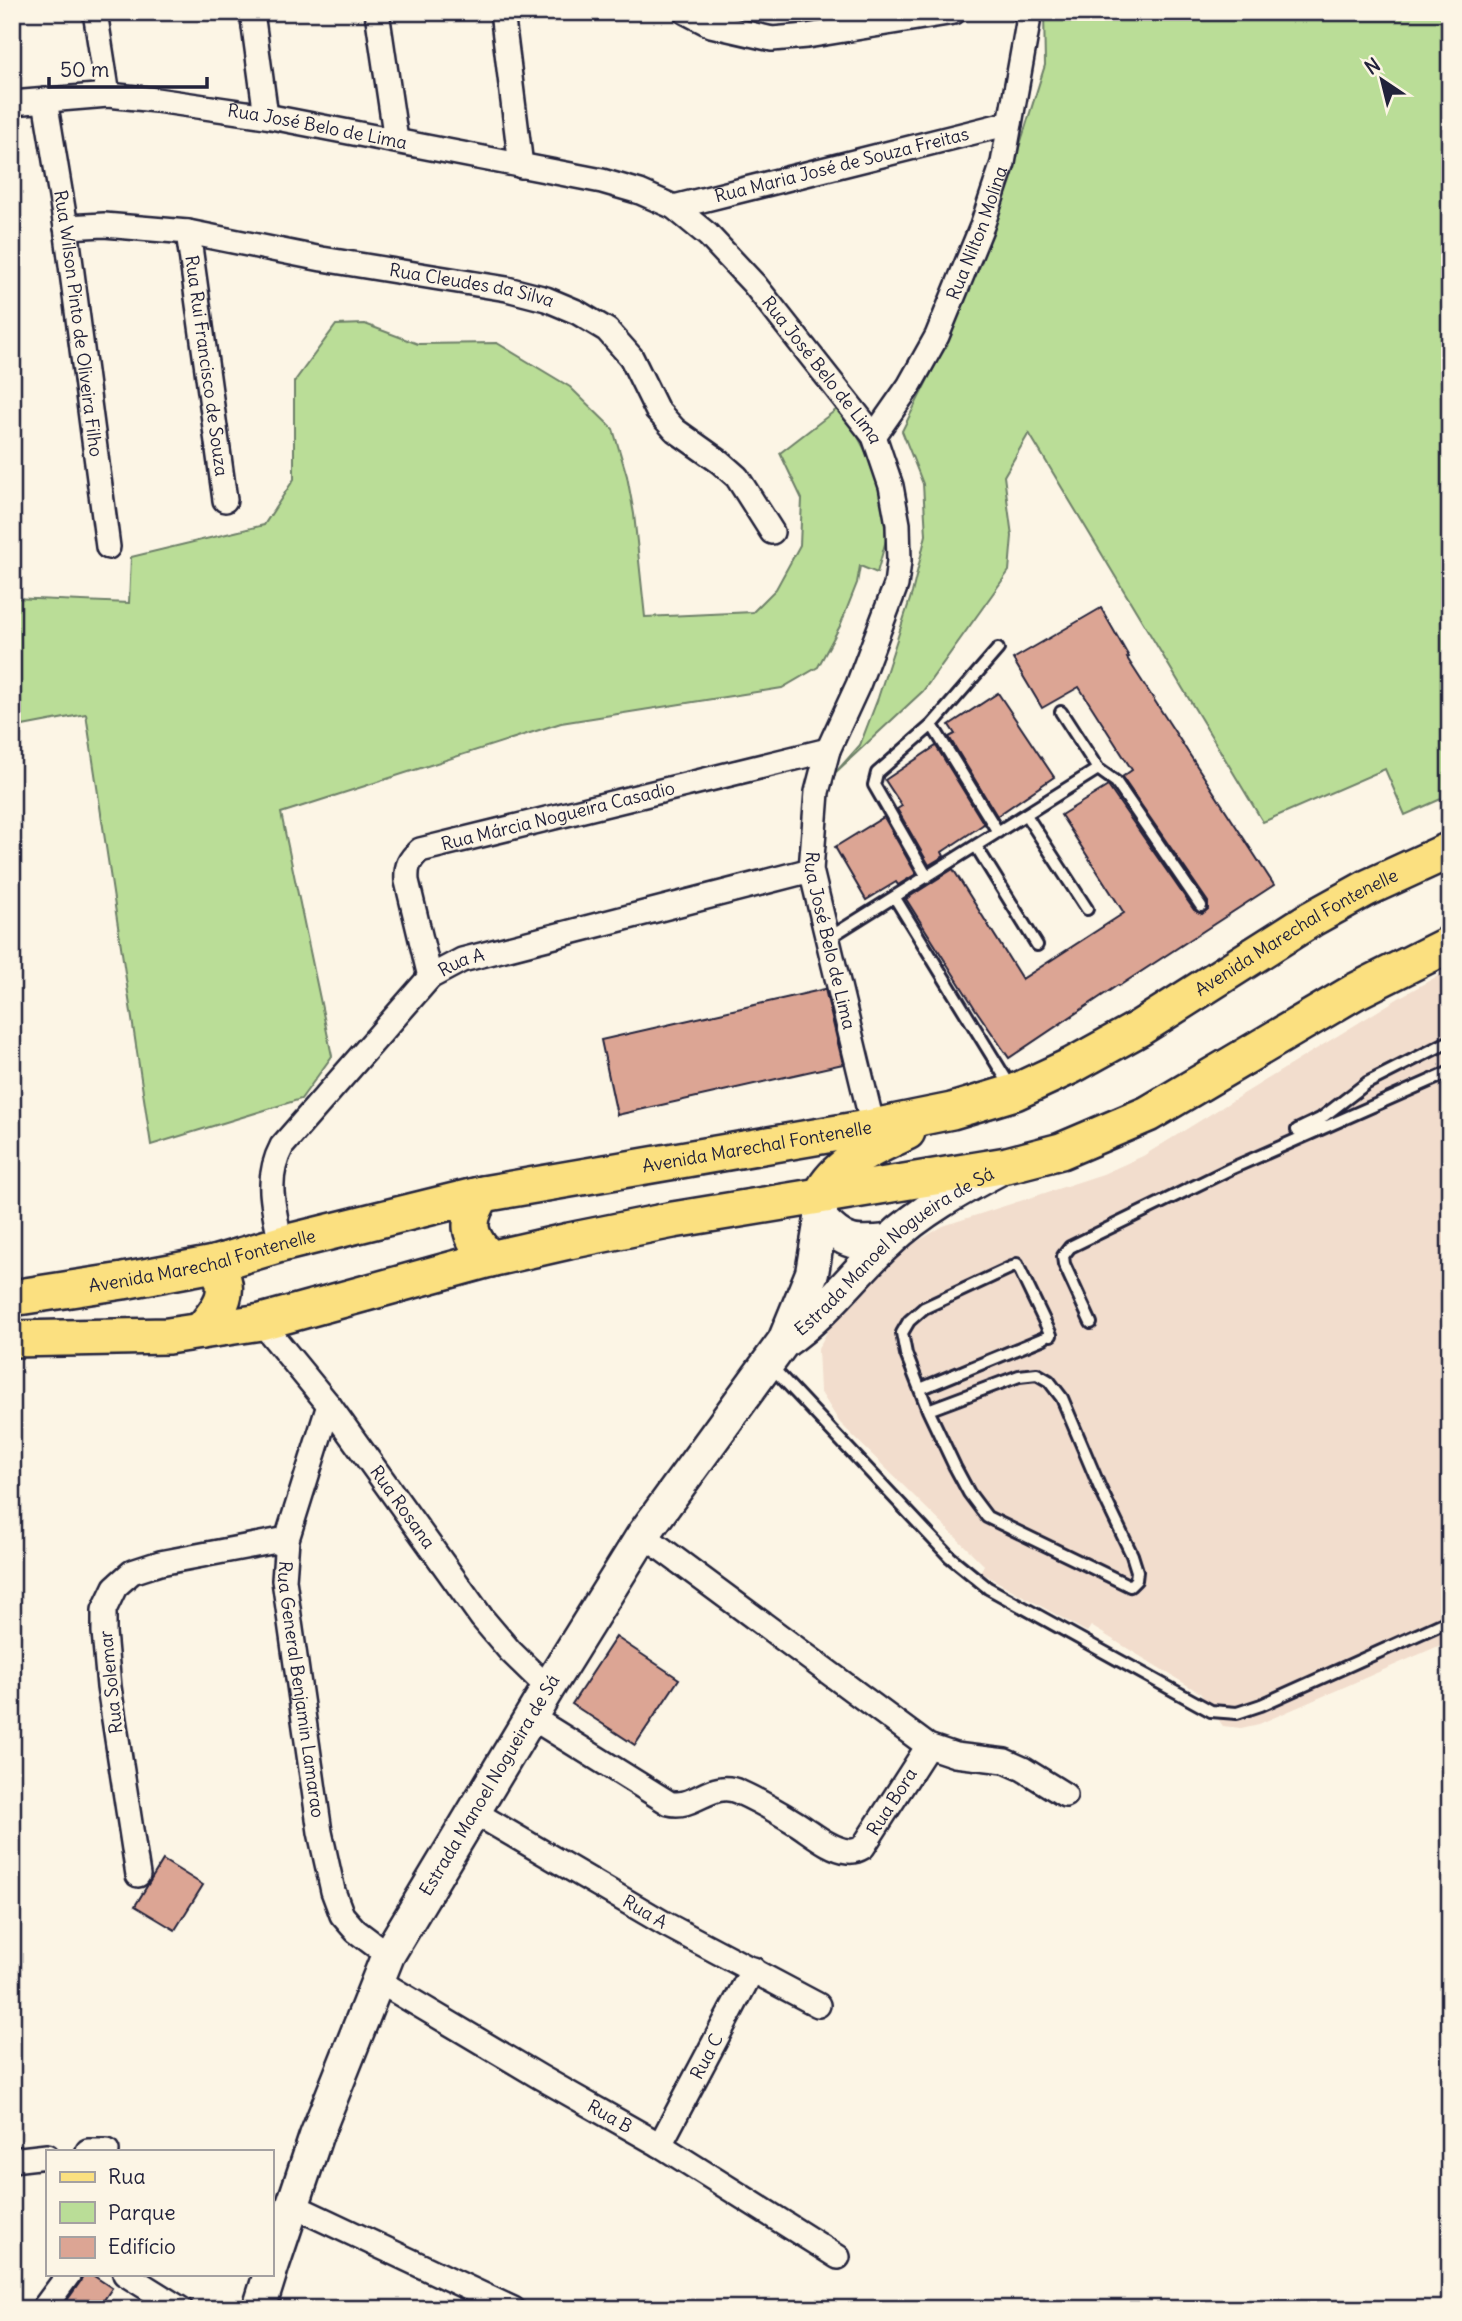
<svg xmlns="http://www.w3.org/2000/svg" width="1462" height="2321" viewBox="0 0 1462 2321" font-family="Delius,sans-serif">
<rect width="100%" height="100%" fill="#fcf5e5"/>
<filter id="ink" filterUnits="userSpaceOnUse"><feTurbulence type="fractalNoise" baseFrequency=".0143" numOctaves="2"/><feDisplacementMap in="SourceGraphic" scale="14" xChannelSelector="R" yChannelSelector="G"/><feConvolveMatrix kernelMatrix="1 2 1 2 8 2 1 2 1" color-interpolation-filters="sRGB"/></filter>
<g filter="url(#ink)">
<path fill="#f2ddcd" d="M1450,969V1641L1259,1724L1241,1728L1223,1726L1200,1693L1091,1626L1087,1632L980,1572L984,1565L840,1423L820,1391L818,1349L838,1311L880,1264L943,1226L1103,1174L1143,1156L1402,996Z"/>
<path fill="#badd97" stroke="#6e8069" stroke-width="2" d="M1044,12H1450V795L1405,815L1385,769L1263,822L1029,433L1004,476L1012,536L1009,571L923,691L836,772L860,745L878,698L912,593L926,535L923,484L902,431L949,337L999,211L1045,65Z
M365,324L418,344L497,343L570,387L613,429L627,476L634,514L645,617L753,612L776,589L800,545L802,499L780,453L837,409L854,429L881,481L886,540L877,573L860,566L857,583L840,626L818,667L782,688L561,723L281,813L332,1056L301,1099L151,1145L86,714L12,728V651L15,650L12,644V598L129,603L131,557L264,525L294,479V382L336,325Z"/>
<path fill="#dca594" stroke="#22223b" stroke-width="2" d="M1101,608L1129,657L1127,658L1274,885L1119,986L1118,985L1009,1058L976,1010L906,899L953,869L1022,979L1124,913L1061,815L1108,786L1194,910L1202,914L1208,909V902L1122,777L1132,770L1079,687L1042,708L1013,659Z
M998,693L1054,777L997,816L949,737L955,734L949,725Z
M936,746L984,824L942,852L944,856L929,865L897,809L902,806L885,780Z
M884,817L916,874L898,885L896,882L866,900L835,847Z
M825,989L843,1064L617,1115L601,1040Z
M616,1637L679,1679L635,1745L572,1704Z
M163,1860L203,1885L175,1930L135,1906Z
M83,2274H91L112,2288L98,2309H61L80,2282Z"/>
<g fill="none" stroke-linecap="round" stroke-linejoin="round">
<defs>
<path id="lane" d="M1061,712L1098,769L1116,782L1201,906
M932,725L998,832
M1026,815L1087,909
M976,846L1037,945
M927,877L874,785L877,773L932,725L998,649
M895,898L1011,1087
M827,939L1098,769
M1297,1130L1320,1119L1367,1083L1450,1041
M1017,1264L1051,1335
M1091,1323L1064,1264L1063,1256L1070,1247L1230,1169L1450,1072
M769,1364L950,1557L988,1588L1211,1711L1237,1713L1261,1705L1450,1620
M920,1389L1044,1338
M928,1410L1019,1376L1037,1374L1049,1381L1062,1398L1100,1488L1132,1555L1137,1571L1136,1580L1130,1586L987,1517L969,1493L955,1467L928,1410L906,1354L902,1333L909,1321L924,1308L1012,1267"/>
<g id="street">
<path d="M95,12L108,95"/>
<path d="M252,12L266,116"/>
<path d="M377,12L396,140"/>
<path d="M502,12L521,166"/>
<path d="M686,12L711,25L772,39L807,36L954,12"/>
<path id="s1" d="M45,100L66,227L108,547"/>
<path id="s2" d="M12,103L108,95L156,100L266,116L602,181L640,192L674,207L708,235L754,284L874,436L891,486L898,524L899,561L896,585L858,685L828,750L817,792L811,870L873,1127"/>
<path id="s3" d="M674,207L1010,123"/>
<path id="s4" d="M66,227L104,225L188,232L322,259L507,289L546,299L577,312L607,330L631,357L657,410L675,430L720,462L737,477L772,532"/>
<path id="s5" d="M188,232L225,500"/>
<path id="s6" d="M874,436L909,386L937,336L982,226L1003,163L1028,23L1025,12"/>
<path id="s7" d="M430,977L407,881C406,866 409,860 420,850L828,750"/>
<path id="s8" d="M281,1244C274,1208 264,1180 282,1146L430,977L462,960L811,870"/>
<path id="s9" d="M261,1322L329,1405L482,1618L510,1651L548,1688"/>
<path id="s10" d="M329,1405L287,1539L284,1580L320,1832L333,1891L342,1915L356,1931L388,1955"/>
<path d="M643,1535L928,1746L955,1755L1005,1761L1023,1769L1065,1795"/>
<path id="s11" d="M531,1717L669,1803C694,1810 712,1779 739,1792C759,1801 778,1812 796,1823C812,1833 830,1849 848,1851C854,1852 858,1850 863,1847L928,1746"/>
<path id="s12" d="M474,1812L667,1925L818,2005"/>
<path d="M138,1875L109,1687L104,1632V1610L115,1587L132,1572L160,1563L287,1539"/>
<path id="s13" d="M377,1980L540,2077L660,2145L838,2257"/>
<path id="s14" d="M660,2145L753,1969"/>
<path d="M88,2151H107"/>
<path d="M12,2160L47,2156"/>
<path d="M292,2205L513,2309"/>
<path d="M125,2274L181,2309"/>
<path d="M43,2309L69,2274"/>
</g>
<g id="secondary">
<path d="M821,1219C845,1245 855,1244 889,1241"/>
<path id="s15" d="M785,1341C826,1313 853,1274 889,1241C921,1211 959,1190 997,1170"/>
<path id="s16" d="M271,2270L316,2136L388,1955L548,1688L643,1535L784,1341L812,1273L821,1219V1195"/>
<path d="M259,2309L270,2274"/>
</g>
<g id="primary">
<path d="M483,1194C465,1222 467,1235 490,1259"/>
<path d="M821,1195C836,1163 877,1146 907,1132"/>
<path id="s17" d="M12,1298L123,1281L214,1264L281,1244L483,1194L873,1127L952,1111L1015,1092L1071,1066L1138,1029L1311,919L1367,888L1450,850"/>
<path d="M201,1331C219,1309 236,1290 214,1264"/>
<path d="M12,1339L168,1336L261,1322L490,1259L569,1241L673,1220L1007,1165L1061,1151L1148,1114L1356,991L1450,944"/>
</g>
</defs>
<use href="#lane" stroke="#22223b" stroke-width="16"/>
<use href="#street" stroke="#22223b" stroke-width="28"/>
<use href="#secondary" stroke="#22223b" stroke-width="37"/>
<use href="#primary" stroke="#22223b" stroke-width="40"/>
<use href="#lane" stroke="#fcf5e5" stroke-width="10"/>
<use href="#street" stroke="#fcf5e5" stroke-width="23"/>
<use href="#secondary" stroke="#fcf5e5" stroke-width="32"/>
<use href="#primary" stroke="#fbe080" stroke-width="35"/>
</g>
</g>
<g text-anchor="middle" stroke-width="6" stroke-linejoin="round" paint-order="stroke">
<g font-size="18" fill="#22223b" stroke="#fcf5e5">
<text dy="6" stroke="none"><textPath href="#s2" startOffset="308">Rua José Belo de Lima</textPath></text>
<text dy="6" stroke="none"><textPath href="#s3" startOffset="173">Rua Maria José de Souza Freitas</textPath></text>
<text dy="6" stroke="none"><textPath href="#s6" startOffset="229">Rua Nilton Molina</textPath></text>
<text dy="6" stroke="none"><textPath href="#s4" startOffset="411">Rua Cleudes da Silva</textPath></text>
<text dy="6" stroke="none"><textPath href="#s1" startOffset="226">Rua Wilson Pinto de Oliveira Filho</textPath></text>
<text dy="6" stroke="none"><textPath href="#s5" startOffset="135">Rua Rui Francisco de Souza</textPath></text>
<text dy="6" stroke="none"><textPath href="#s2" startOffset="896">Rua José Belo de Lima</textPath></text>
<text dy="6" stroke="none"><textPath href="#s7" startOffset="276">Rua Márcia Nogueira Casadio</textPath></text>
<text dy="6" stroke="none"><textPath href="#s17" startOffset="1349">Avenida Marechal Fontenelle</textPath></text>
<text dy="6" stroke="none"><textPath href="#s2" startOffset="1505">Rua José Belo de Lima</textPath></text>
<text dy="6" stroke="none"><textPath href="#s8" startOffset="360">Rua A</textPath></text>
<text dy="6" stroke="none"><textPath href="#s17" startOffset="761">Avenida Marechal Fontenelle</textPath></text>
<text dy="6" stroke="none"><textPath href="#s15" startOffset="142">Estrada Manoel Nogueira de Sá</textPath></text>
<text dy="6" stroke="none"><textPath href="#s17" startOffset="194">Avenida Marechal Fontenelle</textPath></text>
<text dy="6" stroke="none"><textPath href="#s9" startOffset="233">Rua Rosana</textPath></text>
<text transform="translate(111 1682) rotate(-96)" y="6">Rua Solemar</text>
<text dy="6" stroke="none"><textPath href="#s10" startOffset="292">Rua General Benjamin Lamarao</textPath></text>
<text dy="6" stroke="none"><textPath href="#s16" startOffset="534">Estrada Manoel Nogueira de Sá</textPath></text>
<text dy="6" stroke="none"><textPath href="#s11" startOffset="430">Rua Bora</textPath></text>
<text dy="6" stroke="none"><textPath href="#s12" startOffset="198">Rua A</textPath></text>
<text dy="6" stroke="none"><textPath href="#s14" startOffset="100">Rua C</textPath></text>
<text dy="6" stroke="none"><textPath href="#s13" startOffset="270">Rua B</textPath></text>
</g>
</g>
<rect width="1462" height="2321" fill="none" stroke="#fcf5e5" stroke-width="42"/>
<rect x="21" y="21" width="1420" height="2279" fill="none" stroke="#22223b" stroke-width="2.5" filter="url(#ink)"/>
<rect x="46" y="2150" width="228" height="126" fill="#fcf5e5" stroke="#a5a1a1" stroke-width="2"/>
<rect x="60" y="2172" width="35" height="10" fill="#fbe080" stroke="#a5a1a1" stroke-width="2"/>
<text x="108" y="2184" font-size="21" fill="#22223b">Rua</text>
<rect x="60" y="2202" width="35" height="21" fill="#badd97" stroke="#a5a1a1" stroke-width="2"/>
<text x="108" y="2220" font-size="21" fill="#22223b">Parque</text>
<rect x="60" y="2237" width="35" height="21" fill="#dca594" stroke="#a5a1a1" stroke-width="2"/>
<text x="108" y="2254" font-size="21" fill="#22223b">Edifício</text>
<g transform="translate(1382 80) rotate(325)" stroke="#fcf5e5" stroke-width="5" paint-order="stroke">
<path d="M0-5L12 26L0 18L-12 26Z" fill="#22223b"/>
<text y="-10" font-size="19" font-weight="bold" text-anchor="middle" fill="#22223b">N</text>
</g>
<path d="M49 77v10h158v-10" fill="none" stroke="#22223b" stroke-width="3.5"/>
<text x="60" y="77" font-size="21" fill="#22223b" stroke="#fcf5e5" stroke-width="5" paint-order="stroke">50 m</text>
</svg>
